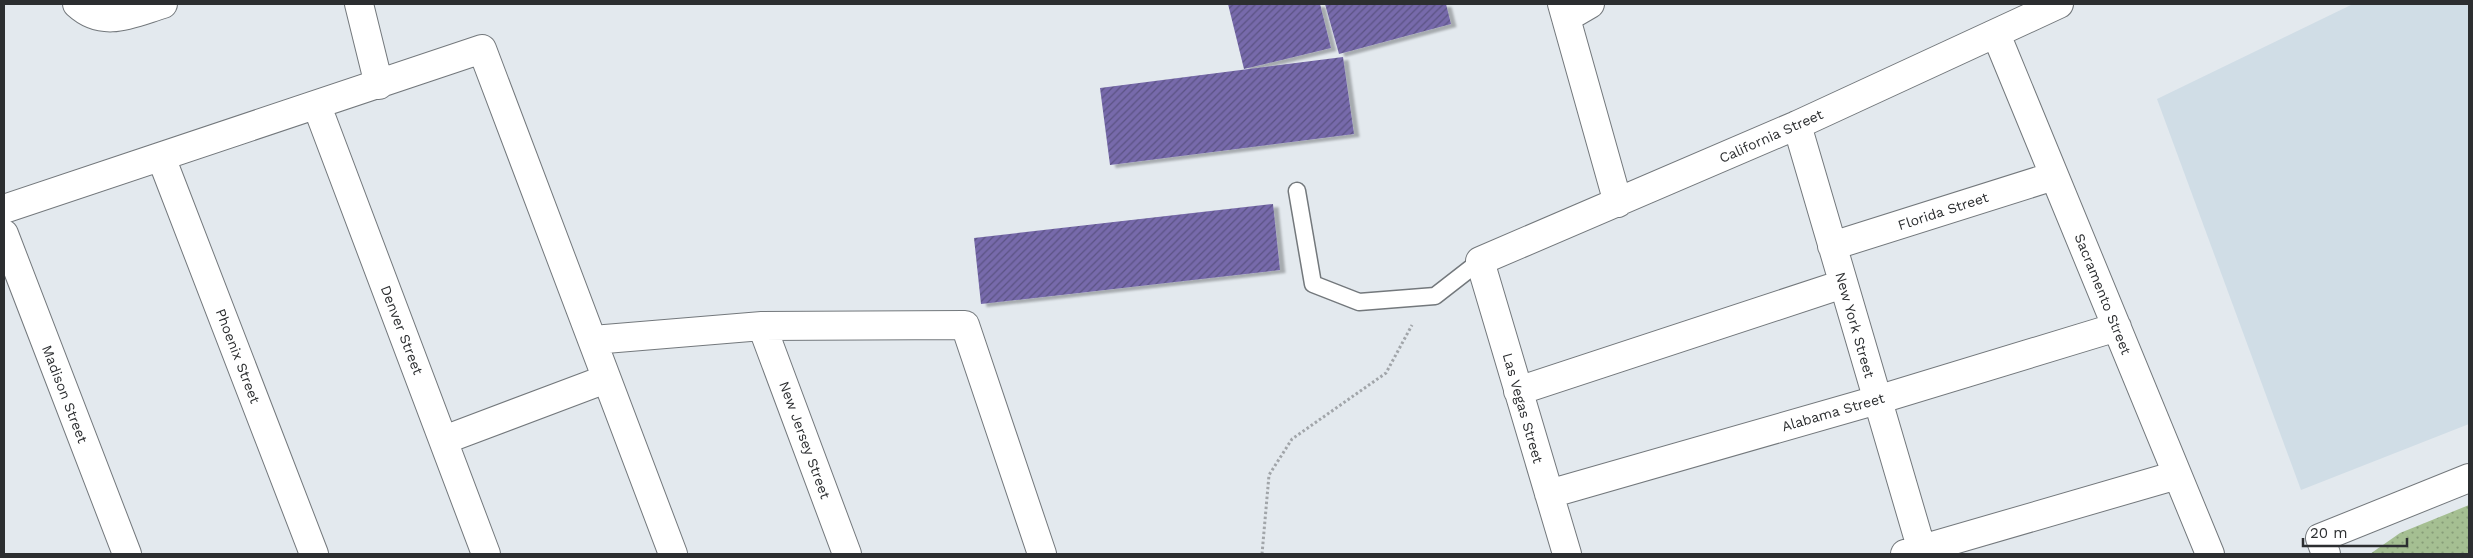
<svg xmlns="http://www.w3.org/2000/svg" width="2473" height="558" viewBox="0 0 2473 558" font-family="'Work Sans',sans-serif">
<defs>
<pattern id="grass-dots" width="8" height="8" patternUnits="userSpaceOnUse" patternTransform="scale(1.25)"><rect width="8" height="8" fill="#a5bf92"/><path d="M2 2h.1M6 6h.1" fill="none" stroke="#879c78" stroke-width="1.8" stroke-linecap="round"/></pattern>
<pattern id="building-hatch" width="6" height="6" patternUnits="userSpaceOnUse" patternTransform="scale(1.25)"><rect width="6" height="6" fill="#776aab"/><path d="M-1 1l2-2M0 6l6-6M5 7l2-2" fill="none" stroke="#5c5384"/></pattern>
<filter id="shadow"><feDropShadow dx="5.5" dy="3" stdDeviation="1" flood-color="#0004"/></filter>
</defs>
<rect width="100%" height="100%" fill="#e3e9ee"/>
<path fill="#d0dde6" d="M2353,4H2469V424L2301,490L2157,99Z"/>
<path fill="url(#grass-dots)" d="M2469,505V554H2370L2400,533Z"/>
<path fill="url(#building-hatch)" filter="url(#shadow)" d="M1228,4H1320L1331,48L1244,69Z
M1325,4H1446L1451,24L1339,54Z
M1343,57L1354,134L1110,165L1100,88Z
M1273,204L1280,270L981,304L974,238Z"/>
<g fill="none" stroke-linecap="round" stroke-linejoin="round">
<defs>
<path id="service" d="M1297,191L1313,284L1359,302L1435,296L1480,261"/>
<path id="minor" d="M77,4C104,29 133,13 163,4
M359,4L379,85
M1562,4L1618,203
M1566,18L1590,4
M1996,34L2210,554
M317,106L486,554
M1797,125L1923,554
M161,157L314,554
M4,209L482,49L673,554
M4,234L127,554
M1832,246L2054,176
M762,326L847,554
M593,340L762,326L965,325L1042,554
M1518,391L1843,284
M444,440L606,379
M1549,494L1877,400L2117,327
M1567,554L1480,261L1797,125L2059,4
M1905,554L2177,475
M2326,554L2320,538L2469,478"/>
</defs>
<use href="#service" stroke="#73787c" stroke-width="19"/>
<use href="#minor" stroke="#73787c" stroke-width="30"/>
<path stroke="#a1a5a9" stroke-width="3" stroke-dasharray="2.5 2.5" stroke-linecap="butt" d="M1262,554L1269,475L1292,439L1386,373L1412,325"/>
<use href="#service" stroke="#fff" stroke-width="16"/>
<use href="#minor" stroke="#fff" stroke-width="28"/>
</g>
<g text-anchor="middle" stroke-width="5" stroke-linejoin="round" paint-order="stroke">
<g font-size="14" fill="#2c2e30" stroke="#fff">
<text transform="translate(1771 136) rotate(-24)" y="5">California Street</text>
<text transform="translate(1943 211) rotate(-18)" y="5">Florida Street</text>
<text transform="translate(2103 294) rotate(68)" y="5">Sacramento Street</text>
<text transform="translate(1855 325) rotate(74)" y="5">New York Street</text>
<text transform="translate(402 330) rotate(69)" y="5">Denver Street</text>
<text transform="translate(238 356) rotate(69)" y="5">Phoenix Street</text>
<text transform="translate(65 394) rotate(69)" y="5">Madison Street</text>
<text transform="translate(1523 408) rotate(74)" y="5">Las Vegas Street</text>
<text transform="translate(1833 412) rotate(-16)" y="5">Alabama Street</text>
<text transform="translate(805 440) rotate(70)" y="5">New Jersey Street</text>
</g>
</g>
<rect width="2473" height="558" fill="none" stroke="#2c2e30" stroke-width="10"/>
<path d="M2303 538v8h104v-8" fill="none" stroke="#2c2e30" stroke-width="2.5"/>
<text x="2310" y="538" font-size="15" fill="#2c2e30" stroke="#ffffff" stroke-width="4" paint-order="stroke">20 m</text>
</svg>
